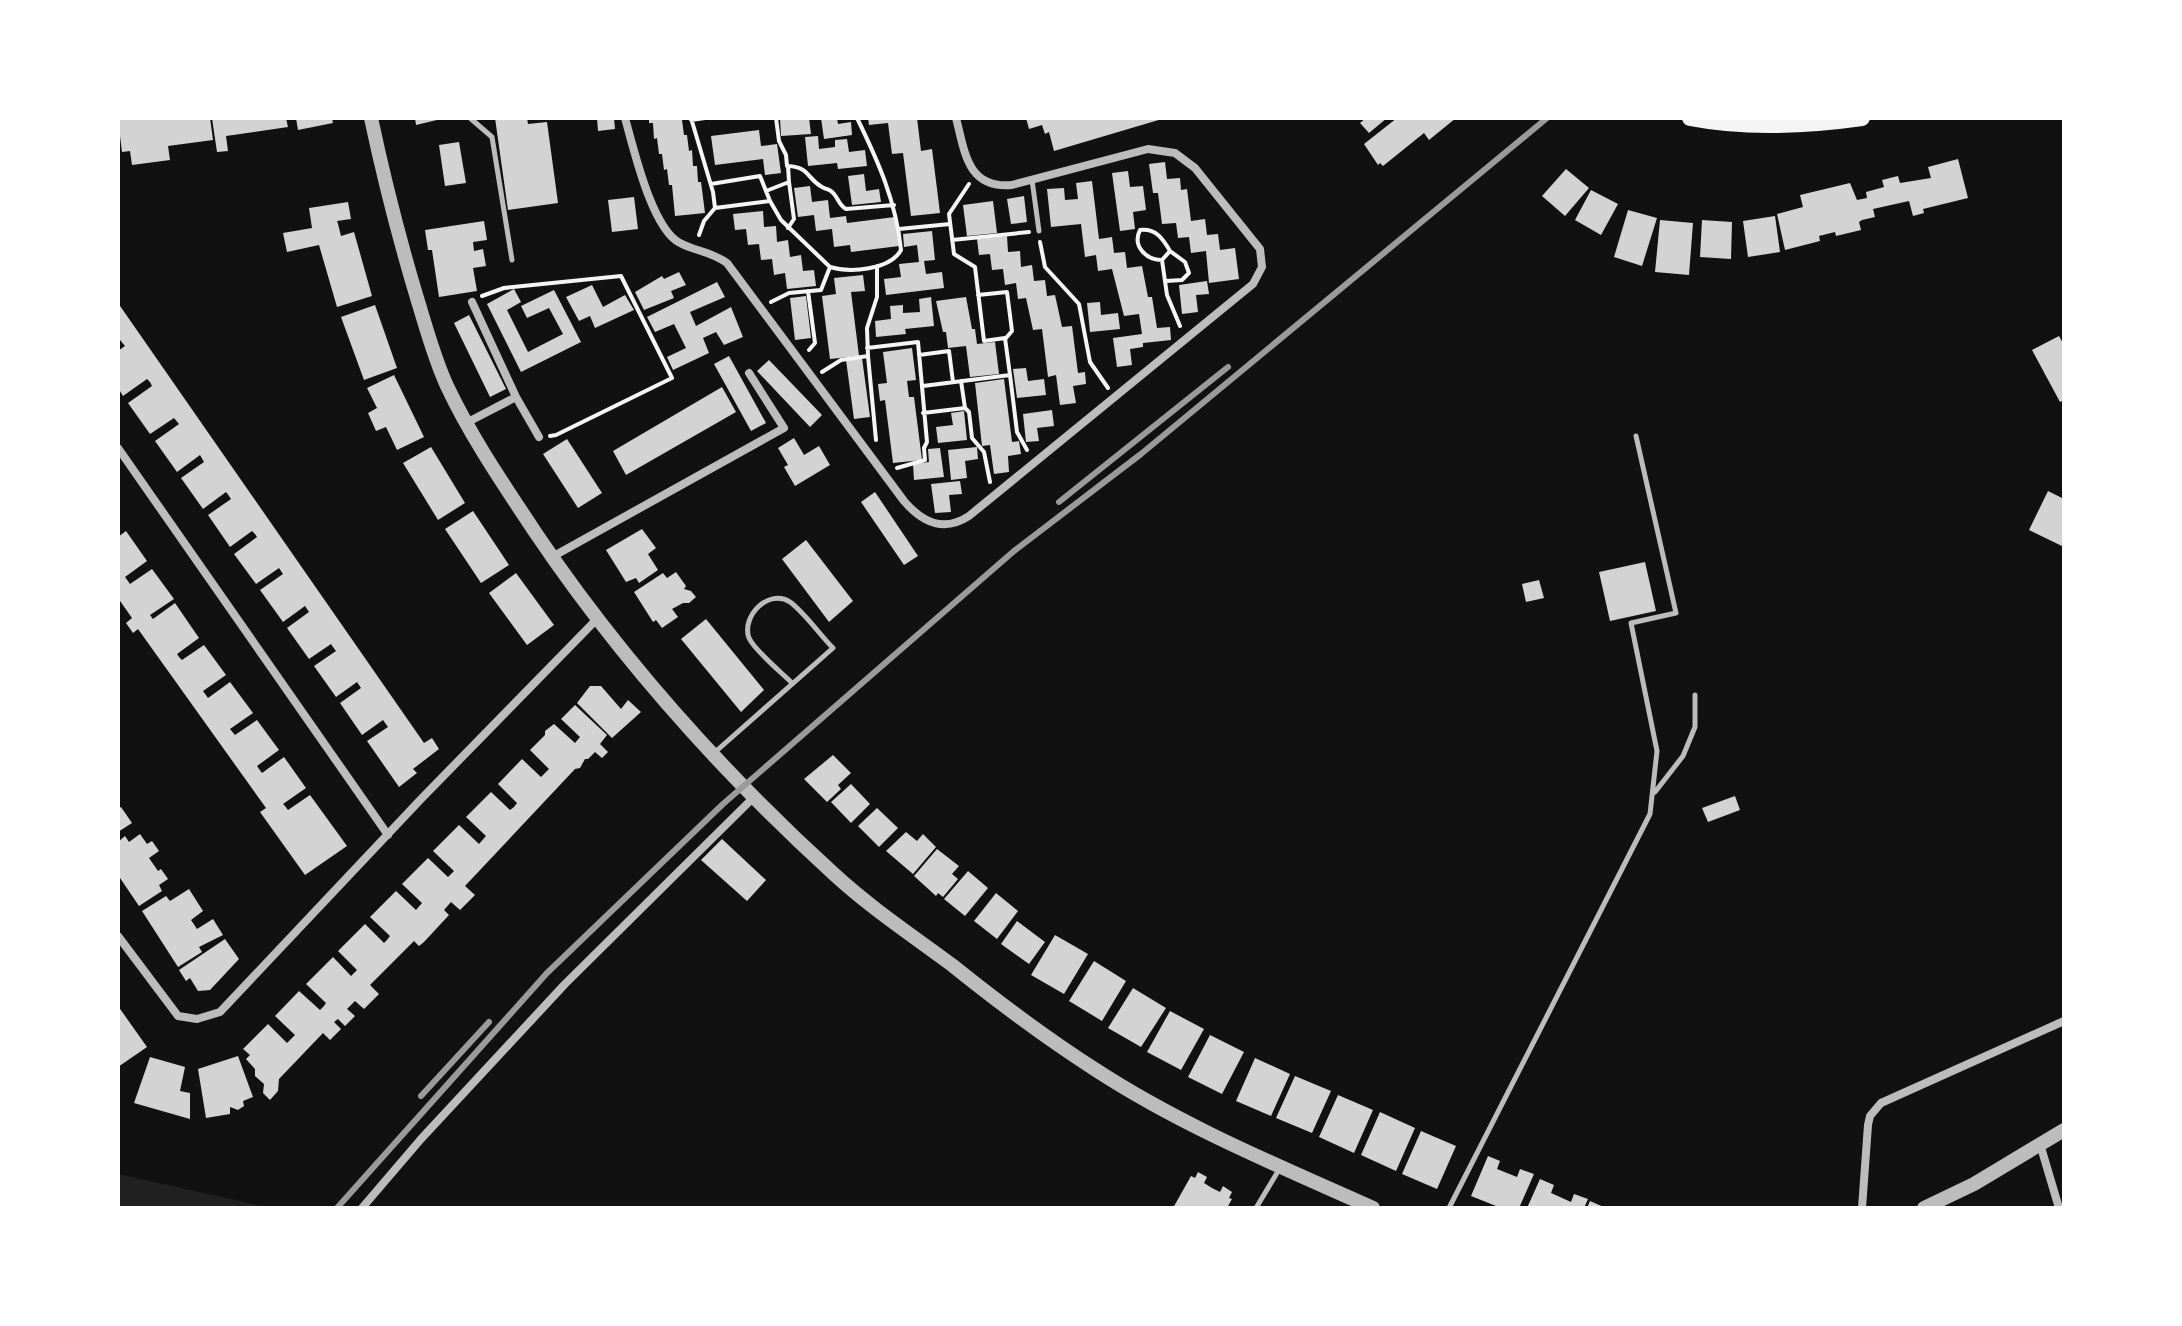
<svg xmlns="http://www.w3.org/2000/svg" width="2182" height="1326" viewBox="0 0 2182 1326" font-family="'Varela Round',sans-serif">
<rect width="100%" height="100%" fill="#111"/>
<path fill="#202020" d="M118,1174L272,1208H118Z"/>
<path fill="#d3d3d3" d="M135,118H210L213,140L168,146L170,160L132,165L130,151L122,152L118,120Z
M212,118H286L288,127L226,136L228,151L217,152Z
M296,118H332L333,123L298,130Z
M415,118H441V119L416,125Z
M495,118H527L528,124L547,122L558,203L508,210Z
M597,118H614L615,129L598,131Z
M649,118L682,120L684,135H687L689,151L692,150L693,166H697L698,182H701L705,213L675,216L672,185H669L667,169L664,170L662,154H659L657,138L654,139L653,123H649Z
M780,118H809L811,134L781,136Z
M821,118H837L838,124L851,122L852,135L824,139Z
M868,118H917L921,151L932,149L940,213L911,216L903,153L892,154L888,123L869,125Z
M1026,118H1162V119L1054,151L1049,132L1045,134L1042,125L1029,129Z
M1366,118H1387L1369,133L1360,123Z
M1397,118H1456L1429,140L1424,133L1383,166L1380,163L1378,165L1364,144Z
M759,130L761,146L777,144L781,173L765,175L763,159L715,165L711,136Z
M818,136L819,149L835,147V140L847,139L849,152L865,150L867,166L838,169L837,163L808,166L805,137Z
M459,142L466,183L445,186L439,145Z
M1958,159L1968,198L1923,209L1924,213L1913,216L1909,201L1873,209L1875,217L1862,220L1859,222L1861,230L1836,236L1835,232L1819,236L1820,241L1785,250L1777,214L1803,207L1800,195L1850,183L1857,200L1867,198L1866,192L1884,187L1882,180L1898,176L1900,183L1931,178L1928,167Z
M1165,162L1167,179L1180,178L1181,190L1187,189L1191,221L1205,219L1207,235L1218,234L1220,250L1235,248L1239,279L1209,283L1206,251L1191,253L1189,237L1178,238L1176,223L1162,224L1158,193H1153L1149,164Z
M1566,169L1589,188L1565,216L1542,196Z
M1128,171L1130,187L1143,186L1146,210L1133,212L1135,229L1120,231L1112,173Z
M864,174L866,191L879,189L881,202L852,205L848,176Z
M1092,181L1099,239L1112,237L1114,253L1125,252L1127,268L1142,266L1148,297H1152L1157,328L1170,327L1171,340L1143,343V347L1130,349L1132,365L1117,367L1113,338L1142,334L1139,314L1124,316L1112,269L1098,271L1096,255L1085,257L1081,224L1051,227L1047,189L1064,188L1065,200L1078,199L1076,183Z
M810,186L812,202L828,200L830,218L846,216L847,223L895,217L899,246L851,252L850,245L834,247L832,229L816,231L814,215L798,217L794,188Z
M1591,190L1618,204L1601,235L1575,220Z
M1024,196L1027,222L1011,224L1007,199Z
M634,197L638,229L612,232L608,200Z
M993,201L997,233L967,236L963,205Z
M348,202L351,219L337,221L338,224L341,236L354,232L372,296L337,307L319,245L287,252L283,233L312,228L309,208Z
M1628,210L1657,218L1642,266L1614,257Z
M763,211L764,227L776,226L777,242L788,240L790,257L801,255L803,271L814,270L816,286L787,289L785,273L774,275L772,259L761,260L759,244L748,245L746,229L735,230L733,214Z
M1775,216L1780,252L1748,257L1743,221Z
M1660,220L1693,223L1689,275L1655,272Z
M1702,220L1732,222L1731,259L1700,257Z
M484,221L487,240L473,242L474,251L483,249L486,266L473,268L477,291L439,297L432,250H428L425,230Z
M932,231L935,260L924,261L926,274L942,272L944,288L886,295L884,279L901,277L899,264L919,262L917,245L904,247L903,234Z
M1007,236L1008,252L1020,251L1021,267L1032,265L1034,281L1045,280L1047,296L1055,295L1062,327L1072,326L1078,373L1085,372L1086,384L1073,386L1076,403L1060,405L1056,375L1048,377L1042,329L1033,330L1026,298L1018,299L1016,283L1005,285L1003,269L992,270L990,254L979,255L977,239Z
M679,272L686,285L671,291L674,298L644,310L635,292L662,276L664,279Z
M863,275L865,291L851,292L859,356L830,359L822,296L836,294L834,278Z
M1207,281L1209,294L1196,295L1198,312L1182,314L1179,285Z
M717,282L725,297L690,312L696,326L731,307L743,337L724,345L716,332L703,338L709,353L673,370L667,357L686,348L674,324L655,332L647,317Z
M592,285L603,307L625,295L634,310L595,328L590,316L579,321L566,297Z
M514,289L521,302L507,310L528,352L563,334L549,308L527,318L521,306L554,290L581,342L521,372L487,304Z
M806,296L811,338L795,340L790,298Z
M931,297L934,326L905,329L906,334L876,337L875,321L891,319L890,306L903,305V313L920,312L919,299Z
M966,297L972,329H975L977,344L995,342L999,374L970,377L966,346L948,348L946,332H943L936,301Z
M1100,302L1101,315L1118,313L1120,329L1090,332L1087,303Z
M118,303L424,743L432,738L439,749L413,769L417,773L399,787L367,741L388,727L383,720L362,735L340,703L361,688L357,682L336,697L314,666L336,651L333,647L331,644L309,659L287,628L309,612L305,606L283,622L260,590L283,574L279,568L256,584L234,554L257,537L255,534L252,531L230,547L208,515L231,499L229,496L226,492L203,509L181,478L204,462L200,455L177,472L155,441L179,424L174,418L150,434L128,403L152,386L150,382L147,379L123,396L118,388V351L125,346L120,340L118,341Z
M375,305L397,368L364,380L341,317Z
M469,315L506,389L490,397L454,323Z
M2059,336L2064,345V400L2060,402L2032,350Z
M912,348L916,380L907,381L909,397H914L922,460L893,463L885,400L880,401L878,384L887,383L883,352Z
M729,356L766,423L751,431L714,364Z
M862,358L870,417L854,419L846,360Z
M769,360L822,415L810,427L757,371Z
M1026,368L1028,381L1044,379L1046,395L1017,398L1013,369Z
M394,375L424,437L397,450L386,427L376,431L368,413L377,408L367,388Z
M1004,379L1012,442L1019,441L1021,454L1008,456L1009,472L994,474L990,445L982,446L975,383Z
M722,387L736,412L626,475L613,451Z
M1052,410L1054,426L1037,428L1039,441L1026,442L1023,414Z
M964,411L967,440L938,443L936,427L953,425L951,413Z
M794,438L804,455L819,446L830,465L795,486L784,467L788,465L778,448Z
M567,439L602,493L578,508L543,454Z
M431,447L465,503L438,520L403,463Z
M977,447L978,459L965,461L967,478L951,480L948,450Z
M940,448L944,477L914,480L913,464L929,462L928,449Z
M960,481L962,494L949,495L951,512L935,513L931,484Z
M2048,491L2064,499V547L2029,530Z
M875,492L918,556L904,565L861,502Z
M473,511L509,565L481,583L445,529Z
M642,529L656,548L648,554L658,570L639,583L636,578L626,582L606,550Z
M126,531L147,561L125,577L130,584L152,569L174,599L150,615L153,619L175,603L199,638L177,654L179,657L182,660L204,645L226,675L203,691L208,698L230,682L253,713L230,729L235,735L257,720L279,750L257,766L259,769L262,773L284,757L306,788L283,804L285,806L288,810L310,795L347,846L305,875L260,812L266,808L138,629L133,633L126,623L132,618L118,598V537Z
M806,540L853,601L829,622L782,559Z
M1645,562L1656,611L1610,621L1599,572Z
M676,572L686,586L684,589L691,591L696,597L689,603H683L672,609L678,617L662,628L656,620L653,622L634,592L663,573L667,578Z
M516,573L554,625L527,645L489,593Z
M1539,580L1544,598L1526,602L1522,584Z
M706,619L764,690L741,712L681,639Z
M590,686H601L621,709L628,700L641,712L612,738L577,703Z
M575,705L607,735L600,744L608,752L602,758L595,752L588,759H585L580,768L575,769L465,886L475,895L460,910L451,902L444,910L449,915L424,942L419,946L414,941L370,985L379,994L364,1009L355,1001L347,1009L355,1016L345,1026L338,1019L334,1022L341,1029L330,1040L323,1033L279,1079L278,1091L270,1100L263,1093L264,1084L255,1076V1069L246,1059L250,1055L243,1049L268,1024L287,1043L295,1035L275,1016L299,991L320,1010L324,1006L326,1003L306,984L333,957L351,976L357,970L338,951L365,924L384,943L387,940L390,936L370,917L396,891L416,910L422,903L402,884L428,858L448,877L454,871L433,851L459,825L479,844L486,836L466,817L491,792L510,810L514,807L517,803L498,784L522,759L541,777L549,769L530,750L545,735V731L554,724L575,743L580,737L561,719Z
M833,755L851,773L838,785L841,789L827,802L804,779Z
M851,784L870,804L851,823L831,802Z
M1735,796L1740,810L1708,822L1702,808Z
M121,807L132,823L118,832V809Z
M877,808L898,828L879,847L858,826Z
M906,832L917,841L923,834L936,847L913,874L886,851Z
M140,834L147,844L152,841L159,851L149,858L158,871L161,869L168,879L159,885L162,891L139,906L118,875V842L125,836L129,842Z
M722,839L766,880L747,901L701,860Z
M937,849L959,866L952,874L958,879L943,897L938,893L936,896L914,876Z
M968,871L988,888L965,916L944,899Z
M189,889L203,911L191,920L197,929L213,919L223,935L199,947L202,952L178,967L142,911L166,896L170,901Z
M996,893L1018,911L997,939L974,921Z
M1017,921L1045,942L1029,964L1001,944Z
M1055,935L1088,954L1064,994L1031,975Z
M225,939L239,959L210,990L198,991L190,978L186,981L179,970Z
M1094,961L1126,981L1102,1021L1069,1001Z
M1133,988L1166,1008L1141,1047L1108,1028Z
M118,1006L147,1047L118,1067Z
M1170,1011L1204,1029L1181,1070L1147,1052Z
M1210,1035L1244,1052L1222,1094L1188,1077Z
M238,1056L253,1097L243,1101L244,1106L238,1110L230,1107V1114L206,1118L198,1069Z
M150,1057L185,1067L180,1091L190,1093V1119L134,1103Z
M1255,1058L1290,1074L1271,1116L1236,1101Z
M1295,1076L1331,1091L1312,1133L1276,1118Z
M1338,1095L1373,1110L1354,1153L1319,1137Z
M1380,1112L1415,1128L1396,1171L1361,1155Z
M1421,1131L1456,1146L1437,1189L1402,1174Z
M1488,1156L1500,1161L1497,1169L1517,1177L1520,1169L1534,1174L1519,1208H1501L1471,1196Z
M1198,1172L1207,1177L1204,1183L1212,1188L1220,1192L1223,1186L1232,1192L1229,1198L1232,1199L1227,1208H1173L1191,1176L1195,1178Z
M1540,1179L1554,1185L1551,1193L1571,1202L1574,1194L1588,1199L1584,1208H1527Z
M1590,1201L1606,1208H1587Z"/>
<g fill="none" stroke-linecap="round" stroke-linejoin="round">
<path stroke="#f5f5f5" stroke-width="4" d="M691,118L713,192L715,208L704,221L699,235
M776,118L779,141L786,155L787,166
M691,120L705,118
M711,184L760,176L770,201L715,208
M969,184L949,214L954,254L975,267L984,341L1005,338L1010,375
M766,191L789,182L788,166C810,167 806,178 822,187C829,191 828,187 834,194C839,200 839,205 846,209L894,205
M770,201L781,220L830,267L821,290L789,293L771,302
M788,228L794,219L789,182
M899,229L950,224
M952,240L1029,232
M1040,242L1045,267L1079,304L1090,362L1108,388
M1162,260C1146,260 1132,246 1140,230C1156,228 1163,239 1170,251L1162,260L1167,295L1180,326
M830,267C850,273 890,270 901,250C896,201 878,161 857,118
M1166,281L1182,280L1189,273L1185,262L1170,251
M808,291L815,343L809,350
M978,295L1007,292L1012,331L1006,338
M482,296L504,288L621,276L672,378L556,435L550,436
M867,348L918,342L927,442L924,448L925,460L897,468
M919,355L949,351L953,382
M868,356L876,440
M822,372L841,360L868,356L867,328L877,297V266
M923,386L1010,375L1017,432L1027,450
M965,408L969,412L972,438L984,452L990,482
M923,413L965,408L961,381"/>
<path stroke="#bcbcbc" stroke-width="5" d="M470,118L492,137L512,260
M1032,180L1039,231
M714,753L833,648C820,635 804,612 790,602C769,588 741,616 749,638C755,651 781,672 792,683
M1655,792L1683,756L1695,727V695
M1256,1208L1280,1168
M1449,1208L1650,814L1657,751L1631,623L1676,613L1636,436"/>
<path stroke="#bcbcbc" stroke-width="8" d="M625,118C634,150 652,229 680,243C697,252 708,250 727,263L904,501C922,522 943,533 969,516L1253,284L1262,267L1260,249L1195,168L1175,153L1148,149L1012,185C967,189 965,152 956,118
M472,302L516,397L539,437
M466,423L516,397
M118,448L388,835
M552,557L784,428L749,373
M118,936L178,1016L197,1019L220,1012L422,798L598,618
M2040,1144L2059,1208
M362,1208L421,1139L565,984L754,797
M1862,1208L1868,1125L1870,1116L1881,1103L2064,1021"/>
<path stroke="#bcbcbc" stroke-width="14" d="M371,118C384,179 399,238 417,298C426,327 434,358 447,386C471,437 504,485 535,532C620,658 723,773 835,875C871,908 913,936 952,965C998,1002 1046,1038 1096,1070C1182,1126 1279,1166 1373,1208
M1924,1208L1974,1184L2064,1130"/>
<path stroke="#f5f5f5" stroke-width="16" d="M1690,118C1746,129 1805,126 1862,118"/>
<path stroke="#9a9a9a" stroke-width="6" d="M1059,502L1228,367
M421,1096L489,1022
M337,1208L547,973L723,804L1014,551L1141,454L1547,118"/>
</g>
<rect width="2182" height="1326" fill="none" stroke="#ffffff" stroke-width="240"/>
</svg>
